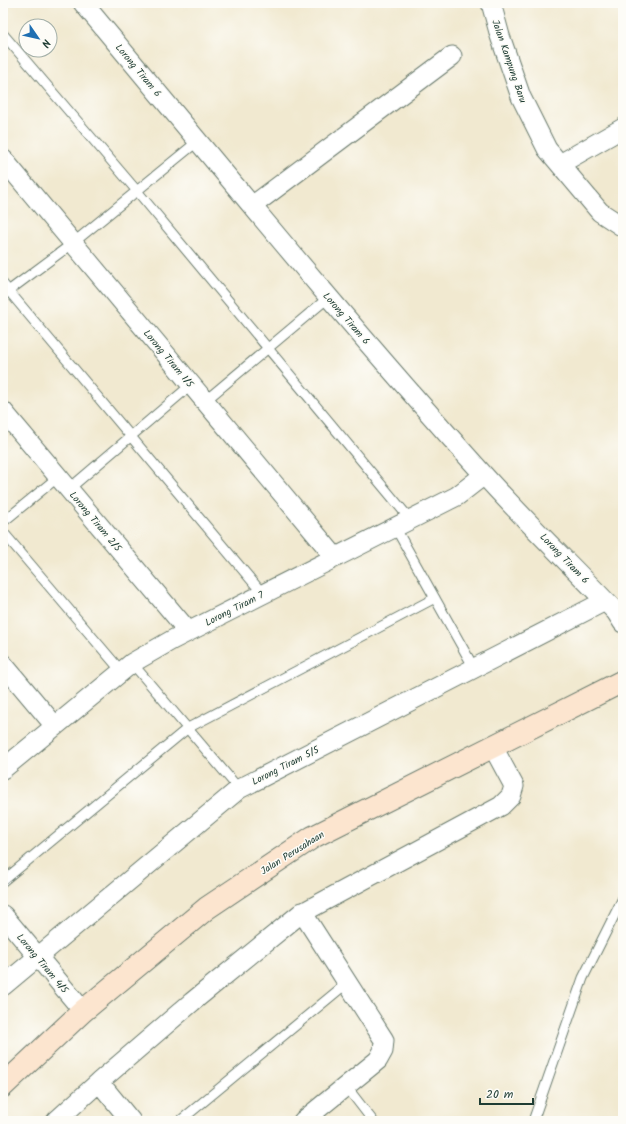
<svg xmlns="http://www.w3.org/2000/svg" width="626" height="1124" viewBox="0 0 626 1124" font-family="Kalam,sans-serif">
<rect width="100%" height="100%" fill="#fdfcf7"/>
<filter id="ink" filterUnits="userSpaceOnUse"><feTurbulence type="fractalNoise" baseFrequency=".025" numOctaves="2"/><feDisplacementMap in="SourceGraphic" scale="8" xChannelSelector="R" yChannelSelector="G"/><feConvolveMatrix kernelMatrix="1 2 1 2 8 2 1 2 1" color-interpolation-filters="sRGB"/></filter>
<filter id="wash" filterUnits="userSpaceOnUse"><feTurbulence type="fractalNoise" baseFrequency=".012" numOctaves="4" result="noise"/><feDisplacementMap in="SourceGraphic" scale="16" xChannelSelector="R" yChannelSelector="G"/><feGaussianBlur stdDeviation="0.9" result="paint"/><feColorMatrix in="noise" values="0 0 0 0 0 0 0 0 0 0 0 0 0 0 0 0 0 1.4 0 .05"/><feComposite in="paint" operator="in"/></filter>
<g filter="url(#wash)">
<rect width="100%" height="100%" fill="#f1e9d0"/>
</g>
<g filter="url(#ink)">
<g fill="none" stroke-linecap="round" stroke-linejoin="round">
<defs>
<path id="lane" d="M3,34L137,191L410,519
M3,284L263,594
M3,295L73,243L198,141
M205,401L329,297
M69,489L191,385
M3,522L58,477
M395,527L474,668
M3,532L122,672
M132,663L239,789
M3,881L188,728L435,598
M346,1086L373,1121
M180,1121L347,983
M533,1121L583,978L623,898"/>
<path id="street" d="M83,3C215,161 345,321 483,474C526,522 572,566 616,612L623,623
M491,3L500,36L521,97L547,149L600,212L623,227
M3,159L335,557
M560,164L623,128
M252,206L452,56
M3,411L188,631
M3,664L55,726
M3,769L132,663L172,640L457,496L484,475
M302,912L384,1040L383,1051L378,1060L303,1121
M3,915L83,1011
M3,986L239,789L605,601
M99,1082L131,1121
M56,1121L99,1082L192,1002L300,914L501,806L511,796L514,786L493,747"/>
<path id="secondary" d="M3,1086L83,1011L207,908L313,837L623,681"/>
</defs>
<use href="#lane" stroke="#68796b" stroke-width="11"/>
<use href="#street" stroke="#68796b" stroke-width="21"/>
<use href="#secondary" stroke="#68796b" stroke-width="24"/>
<use href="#lane" stroke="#fff" stroke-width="9"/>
<use href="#street" stroke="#fff" stroke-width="19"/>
<use href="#secondary" stroke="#fce5cf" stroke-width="22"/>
</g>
</g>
<g text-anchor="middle" stroke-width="3" stroke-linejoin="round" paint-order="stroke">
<g font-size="10" fill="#1f3d34" stroke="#fdfcf7">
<text transform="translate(510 61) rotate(71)" y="4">Jalan Kampung Baru</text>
<text transform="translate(139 70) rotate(50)" y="4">Lorong Tiram 6</text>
<text transform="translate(347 318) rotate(49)" y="4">Lorong Tiram 6</text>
<text transform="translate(169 358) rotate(50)" y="4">Lorong Tiram 1/5</text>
<text transform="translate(96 521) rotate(50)" y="4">Lorong Tiram 2/5</text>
<text transform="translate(565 558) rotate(46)" y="4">Lorong Tiram 6</text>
<text transform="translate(234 608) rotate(-27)" y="4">Lorong Tiram 7</text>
<text transform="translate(285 765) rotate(-27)" y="4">Lorong Tiram 5/5</text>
<text transform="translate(292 852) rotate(-32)" y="4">Jalan Perusahaan</text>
<text transform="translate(43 963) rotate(50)" y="4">Lorong Tiram 4/5</text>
</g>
</g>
<rect width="626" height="1124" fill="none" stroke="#fdfcf7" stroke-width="16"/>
<g transform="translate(38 38) rotate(124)"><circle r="19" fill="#fdfcf7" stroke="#a4b0a9"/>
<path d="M0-3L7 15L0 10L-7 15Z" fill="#1f6fb2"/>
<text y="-6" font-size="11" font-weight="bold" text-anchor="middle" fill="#1f3d34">N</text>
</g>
<path d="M480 1098v6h53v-6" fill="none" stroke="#1f3d34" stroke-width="2"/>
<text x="486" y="1098" font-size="12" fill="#1f3d34" stroke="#fdfcf7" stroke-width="3" paint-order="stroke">20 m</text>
</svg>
